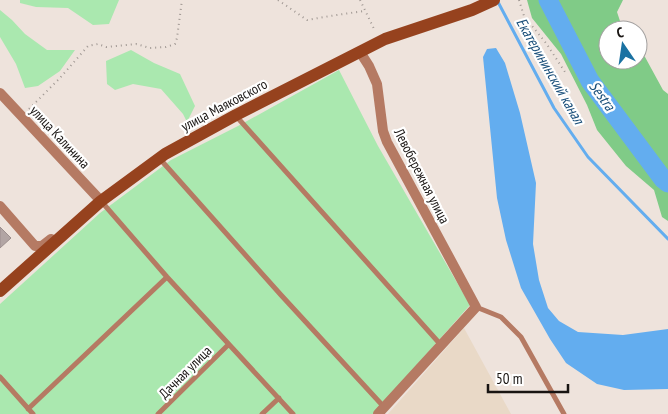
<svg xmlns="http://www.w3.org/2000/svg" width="668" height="414" viewBox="0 0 668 414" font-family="'PT Sans Narrow',sans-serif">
<rect width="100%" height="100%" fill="#eee3dc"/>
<path fill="#e9d9c7" d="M464,328L511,414H388Z"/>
<path fill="#aae8af" d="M20,0H119L109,24L93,25L68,8L36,7L20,3Z
M0,10L12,20L25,34L47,50H75L60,71L38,86L25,88L16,64L0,37Z
M131,50L154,63L180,74L195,106L187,122L183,114L161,89L133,84L115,90L107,84L106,61Z
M339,70L378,146L470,305L373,414H0V304L100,213L171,160L238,126Z"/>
<path fill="#80cb87" d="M527,0H623L617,12L623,30H608V60H638V49L645,57L663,90L668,94V221L662,217L654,190L626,166L597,130L587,105L561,54L532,18Z"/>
<path fill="#63adef" d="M496,48L505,63L520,113L536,183L533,244L539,280L548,308L559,321L578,332L623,335L668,329V389L624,390L597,384L566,363L550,339L521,288L506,240L497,198L483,57L487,49Z"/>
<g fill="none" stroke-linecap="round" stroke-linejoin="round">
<path stroke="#63adef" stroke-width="3" d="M498,2L554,108L588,157L668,239"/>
<path stroke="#63adef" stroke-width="19" d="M548,0L590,81L663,179L668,183"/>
</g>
<path fill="#b2a5a4" stroke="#9b8e8d" d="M0,227L11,238L0,248Z"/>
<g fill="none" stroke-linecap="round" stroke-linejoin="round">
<path stroke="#9f9792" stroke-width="2" stroke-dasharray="1 4" stroke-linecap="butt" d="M278,0L307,20L330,16L364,11
M360,0L375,31
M519,0L524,16L546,43L565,72
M29,109L59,79L88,46L98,44L106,47L136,44L150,48L166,47L175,44L177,38L182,0"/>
<path stroke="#b57a63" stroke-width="5" d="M236,116L441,345
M160,159L281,295L384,407
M101,201L167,277L293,414
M476,307L501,317L521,337L564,414
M0,377L33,414
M28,409L167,277
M158,414L228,345
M262,414L279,398"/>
<path stroke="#b57a63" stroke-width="10" d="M360,52L369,66L377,84L383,131L387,142L476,307L378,414
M0,93L101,201
M0,206L35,246H42L51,239"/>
<path stroke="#96421e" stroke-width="12" d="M0,291L101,201L165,154L236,115L385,39L472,10L494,0"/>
</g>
<g text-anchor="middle" stroke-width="4.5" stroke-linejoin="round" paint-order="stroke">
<g font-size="14" fill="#181412" stroke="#fff">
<text transform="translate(224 105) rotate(-28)" y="5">улица Маяковского</text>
<text transform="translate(60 137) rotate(47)" y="5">улица Калинина</text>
<text transform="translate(422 176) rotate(63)" y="5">Левобережная улица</text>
<text transform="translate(185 372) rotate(-45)" y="5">Дачная улица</text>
</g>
<g font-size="15" font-style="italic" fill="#1a4f7a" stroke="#fff">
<text transform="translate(550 71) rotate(60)" y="5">Екатерининский канал</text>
<text transform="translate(602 96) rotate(54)" y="5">Sestra</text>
</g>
</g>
<g transform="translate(623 45) rotate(347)"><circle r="24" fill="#ffffff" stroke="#a3a1a0"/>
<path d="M0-4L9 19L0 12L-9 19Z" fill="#1b72a2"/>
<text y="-8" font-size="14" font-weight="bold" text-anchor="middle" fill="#181412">С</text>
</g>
<path d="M488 384v8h80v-8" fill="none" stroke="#181412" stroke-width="2.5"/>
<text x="496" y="384" font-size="15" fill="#181412" stroke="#ffffff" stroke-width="4" paint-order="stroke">50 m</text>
</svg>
